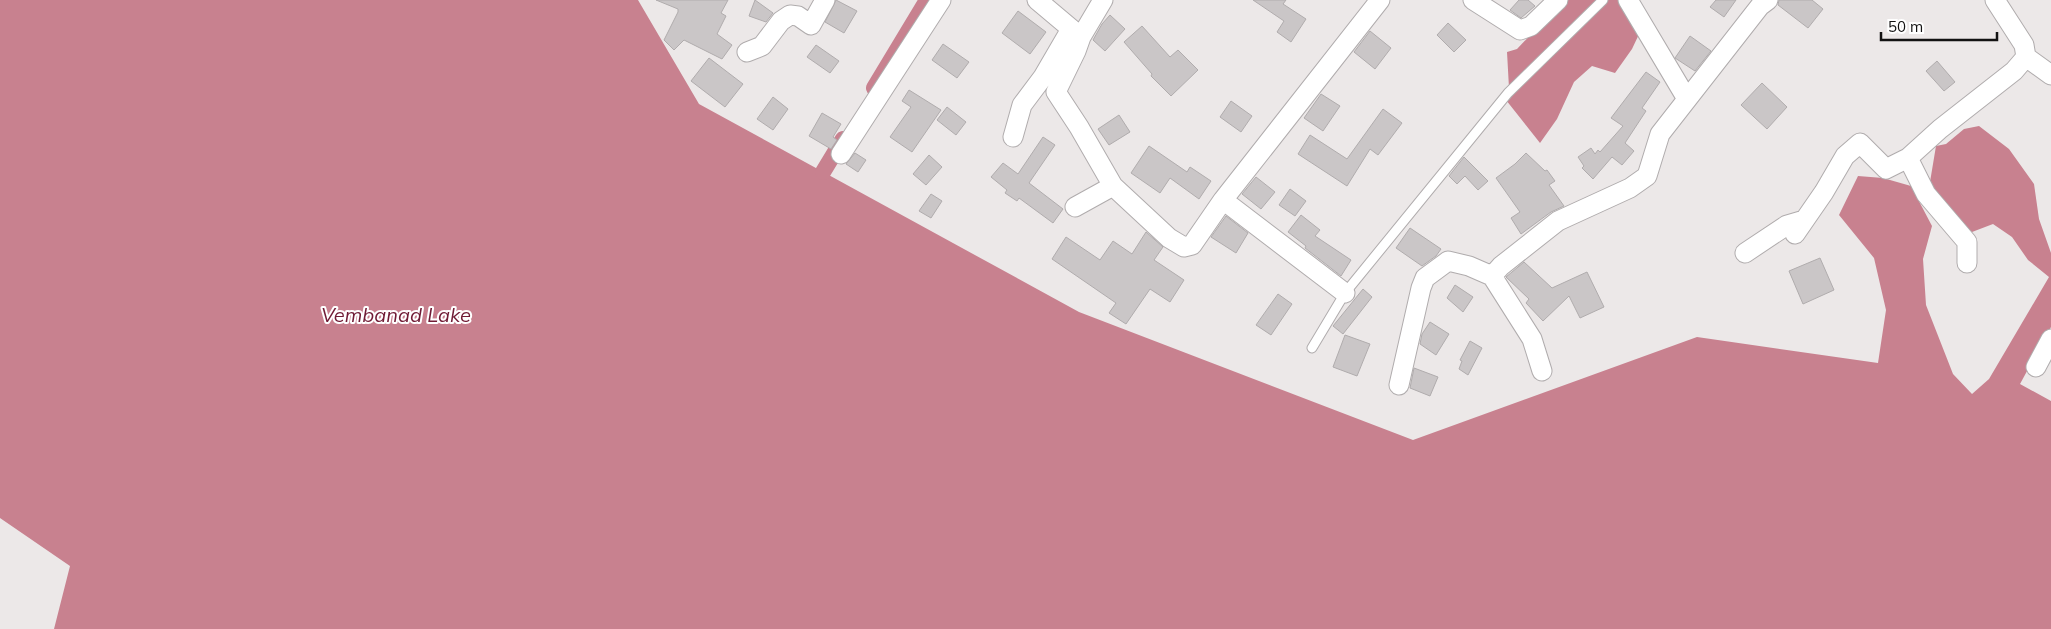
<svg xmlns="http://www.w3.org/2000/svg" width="2051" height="629" viewBox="0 0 2051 629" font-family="Mulish,sans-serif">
<rect width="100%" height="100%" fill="#ece8e8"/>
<path fill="#c8818f" d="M0,0H638L699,104L1079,312L1413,440L1697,337L1878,363L1886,310L1874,258L1839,215L1858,176L1883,178L1911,186L1932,226L1923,259L1926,305L1953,374L1972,394L1989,379L2049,277L2028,260L2012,237L1993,224L1972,232L1950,214L1930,182L1936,146L1946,144L1964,129L1979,126L2009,149L2034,184L2039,219L2051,253V327L2020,384L2051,401V629H54L70,566L0,518Z
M1564,0H1596L1509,88L1507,52L1517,49Z
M1608,0H1620L1641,30L1632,49L1615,73L1592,66L1574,82L1557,119L1540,143L1506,100Z"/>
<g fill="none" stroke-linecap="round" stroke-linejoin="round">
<path stroke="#c8818f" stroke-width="16" d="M874,88L927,0
M823,172L843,139"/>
</g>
<path fill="#cac6c7" stroke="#b0acad" d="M656,0H728L721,13L726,16L717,34L732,45L722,59L684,40L674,50L664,40L678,12V9Z
M755,0L773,13L766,22L749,16Z
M836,0L857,11L844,33L825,22Z
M1253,0H1286L1283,4L1306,19L1291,42L1277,32L1284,21Z
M1519,0H1528L1535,6L1521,18L1510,10Z
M1716,0H1736L1724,17L1710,7Z
M1779,0H1812L1823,9L1808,28L1778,5Z
M1018,11L1046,32L1030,54L1002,33Z
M1110,15L1125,29L1105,51L1093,40L1102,24Z
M1448,23L1466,40L1454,52L1437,35Z
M1142,26L1170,57L1178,50L1198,70L1171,96L1151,76L1152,74L1124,42Z
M1370,31L1391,48L1375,69L1354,52Z
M1690,36L1711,51L1695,71L1675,58Z
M943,44L969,62L957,78L932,60Z
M816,45L839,61L830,73L807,57Z
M709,58L743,84L725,107L691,81Z
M1937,61L1955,82L1944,91L1926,71Z
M1646,72L1660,82L1642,108L1646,111L1625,143L1634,151L1622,165L1612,157L1593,179L1582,168L1584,166L1578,157L1591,148L1595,154L1598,150L1600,152L1623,126L1611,118Z
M1762,83L1787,107L1767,129L1741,105Z
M909,90L941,110L912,152L890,137L911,107L902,101Z
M1321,94L1340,106L1323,131L1304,118Z
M773,97L788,109L773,130L757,119Z
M1231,101L1252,116L1241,132L1220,117Z
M947,107L966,122L956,135L937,120Z
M1383,109L1402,123L1378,155L1370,149L1347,186L1298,154L1310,135L1347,159Z
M822,113L841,124L833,137L837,140L831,149L809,136Z
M1119,115L1130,132L1109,145L1098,129Z
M1043,137L1055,145L1029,183L1063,209L1053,223L1019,198L1017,201L1005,193L1007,190L991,177L1003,163L1018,174Z
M1149,146L1187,172L1190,167L1211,181L1199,199L1170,178L1160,193L1131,173Z
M855,153L866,160L858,172L846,164Z
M1526,153L1545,171L1547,170L1555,181L1549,185L1564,206L1551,212L1521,234L1511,218L1520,212L1496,178L1515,164Z
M929,155L942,167L926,185L913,174Z
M1464,157L1488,181L1478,190L1465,176L1457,184L1449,176Z
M1256,177L1275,192L1261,209L1242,194Z
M1290,189L1306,201L1295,216L1279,205Z
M931,194L942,201L931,218L919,211Z
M1301,215L1320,230L1315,236L1351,260L1341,276L1305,248L1306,246L1288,232Z
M1226,216L1248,233L1236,253L1211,237Z
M1410,228L1441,249L1436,256L1422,266L1396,248Z
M1146,232L1163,247L1154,260L1184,280L1170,302L1150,289L1126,324L1109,313L1116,303L1052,259L1066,237L1100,260L1113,241L1132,254Z
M1820,258L1834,290L1803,304L1789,271Z
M1524,262L1552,288L1587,272L1604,307L1580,318L1569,296L1543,321L1526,303L1529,299L1506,277Z
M1455,285L1473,297L1463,312L1447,298Z
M1363,289L1372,297L1343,334L1333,326Z
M1278,294L1292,304L1271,335L1256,325Z
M1430,322L1449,334L1436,355L1420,344L1422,334Z
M1345,335L1370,344L1357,376L1333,367Z
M1470,341L1482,348L1468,375L1459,369L1462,361L1460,360Z
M1414,368L1438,377L1430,396L1410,388Z"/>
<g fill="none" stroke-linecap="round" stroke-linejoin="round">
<defs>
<path id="service" d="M1312,348L1345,293L1508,93L1603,0"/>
<path id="minor" d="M1037,0L1081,37L1076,51L1056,92L1079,127L1113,186L1169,238L1184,247L1192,245L1223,200L1345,293
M1473,0L1520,30L1531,26L1558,0
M1628,0L1687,99
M1081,37L1103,0
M747,52L762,46L781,21L790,15L798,16L811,25L825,0
M2026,57L2051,75
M1013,137L1022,105L1043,77L1071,29
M841,154L941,0
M1908,158L1926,194L1967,242V263
M1223,200L1380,0
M1075,207L1113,186
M1795,234L1824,192L1845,156L1860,143L1886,169L1908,158L1940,129L2014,71L2026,57L2024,45L1995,0
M1745,253L1787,225L1804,220
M2036,367L2051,339
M1542,371L1532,339L1492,276L1501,266L1558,221L1630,188L1647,176L1660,134L1760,6L1768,0
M1399,385L1421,288L1425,278L1448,261L1469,266L1492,276"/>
</defs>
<use href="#service" stroke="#b0acad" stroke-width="11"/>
<use href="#minor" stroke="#b0acad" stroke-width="21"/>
<use href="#service" stroke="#fff" stroke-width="9"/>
<use href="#minor" stroke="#fff" stroke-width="19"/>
</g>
<g text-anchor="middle" stroke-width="4" stroke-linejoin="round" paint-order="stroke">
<g font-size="20" font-style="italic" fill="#701b35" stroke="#fff">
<text x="396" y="322">Vembanad Lake</text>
</g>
</g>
<path d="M1881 32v8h116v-8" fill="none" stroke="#131212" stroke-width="2.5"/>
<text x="1888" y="32" font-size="15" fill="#131212" stroke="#ffffff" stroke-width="4" paint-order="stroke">50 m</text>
</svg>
